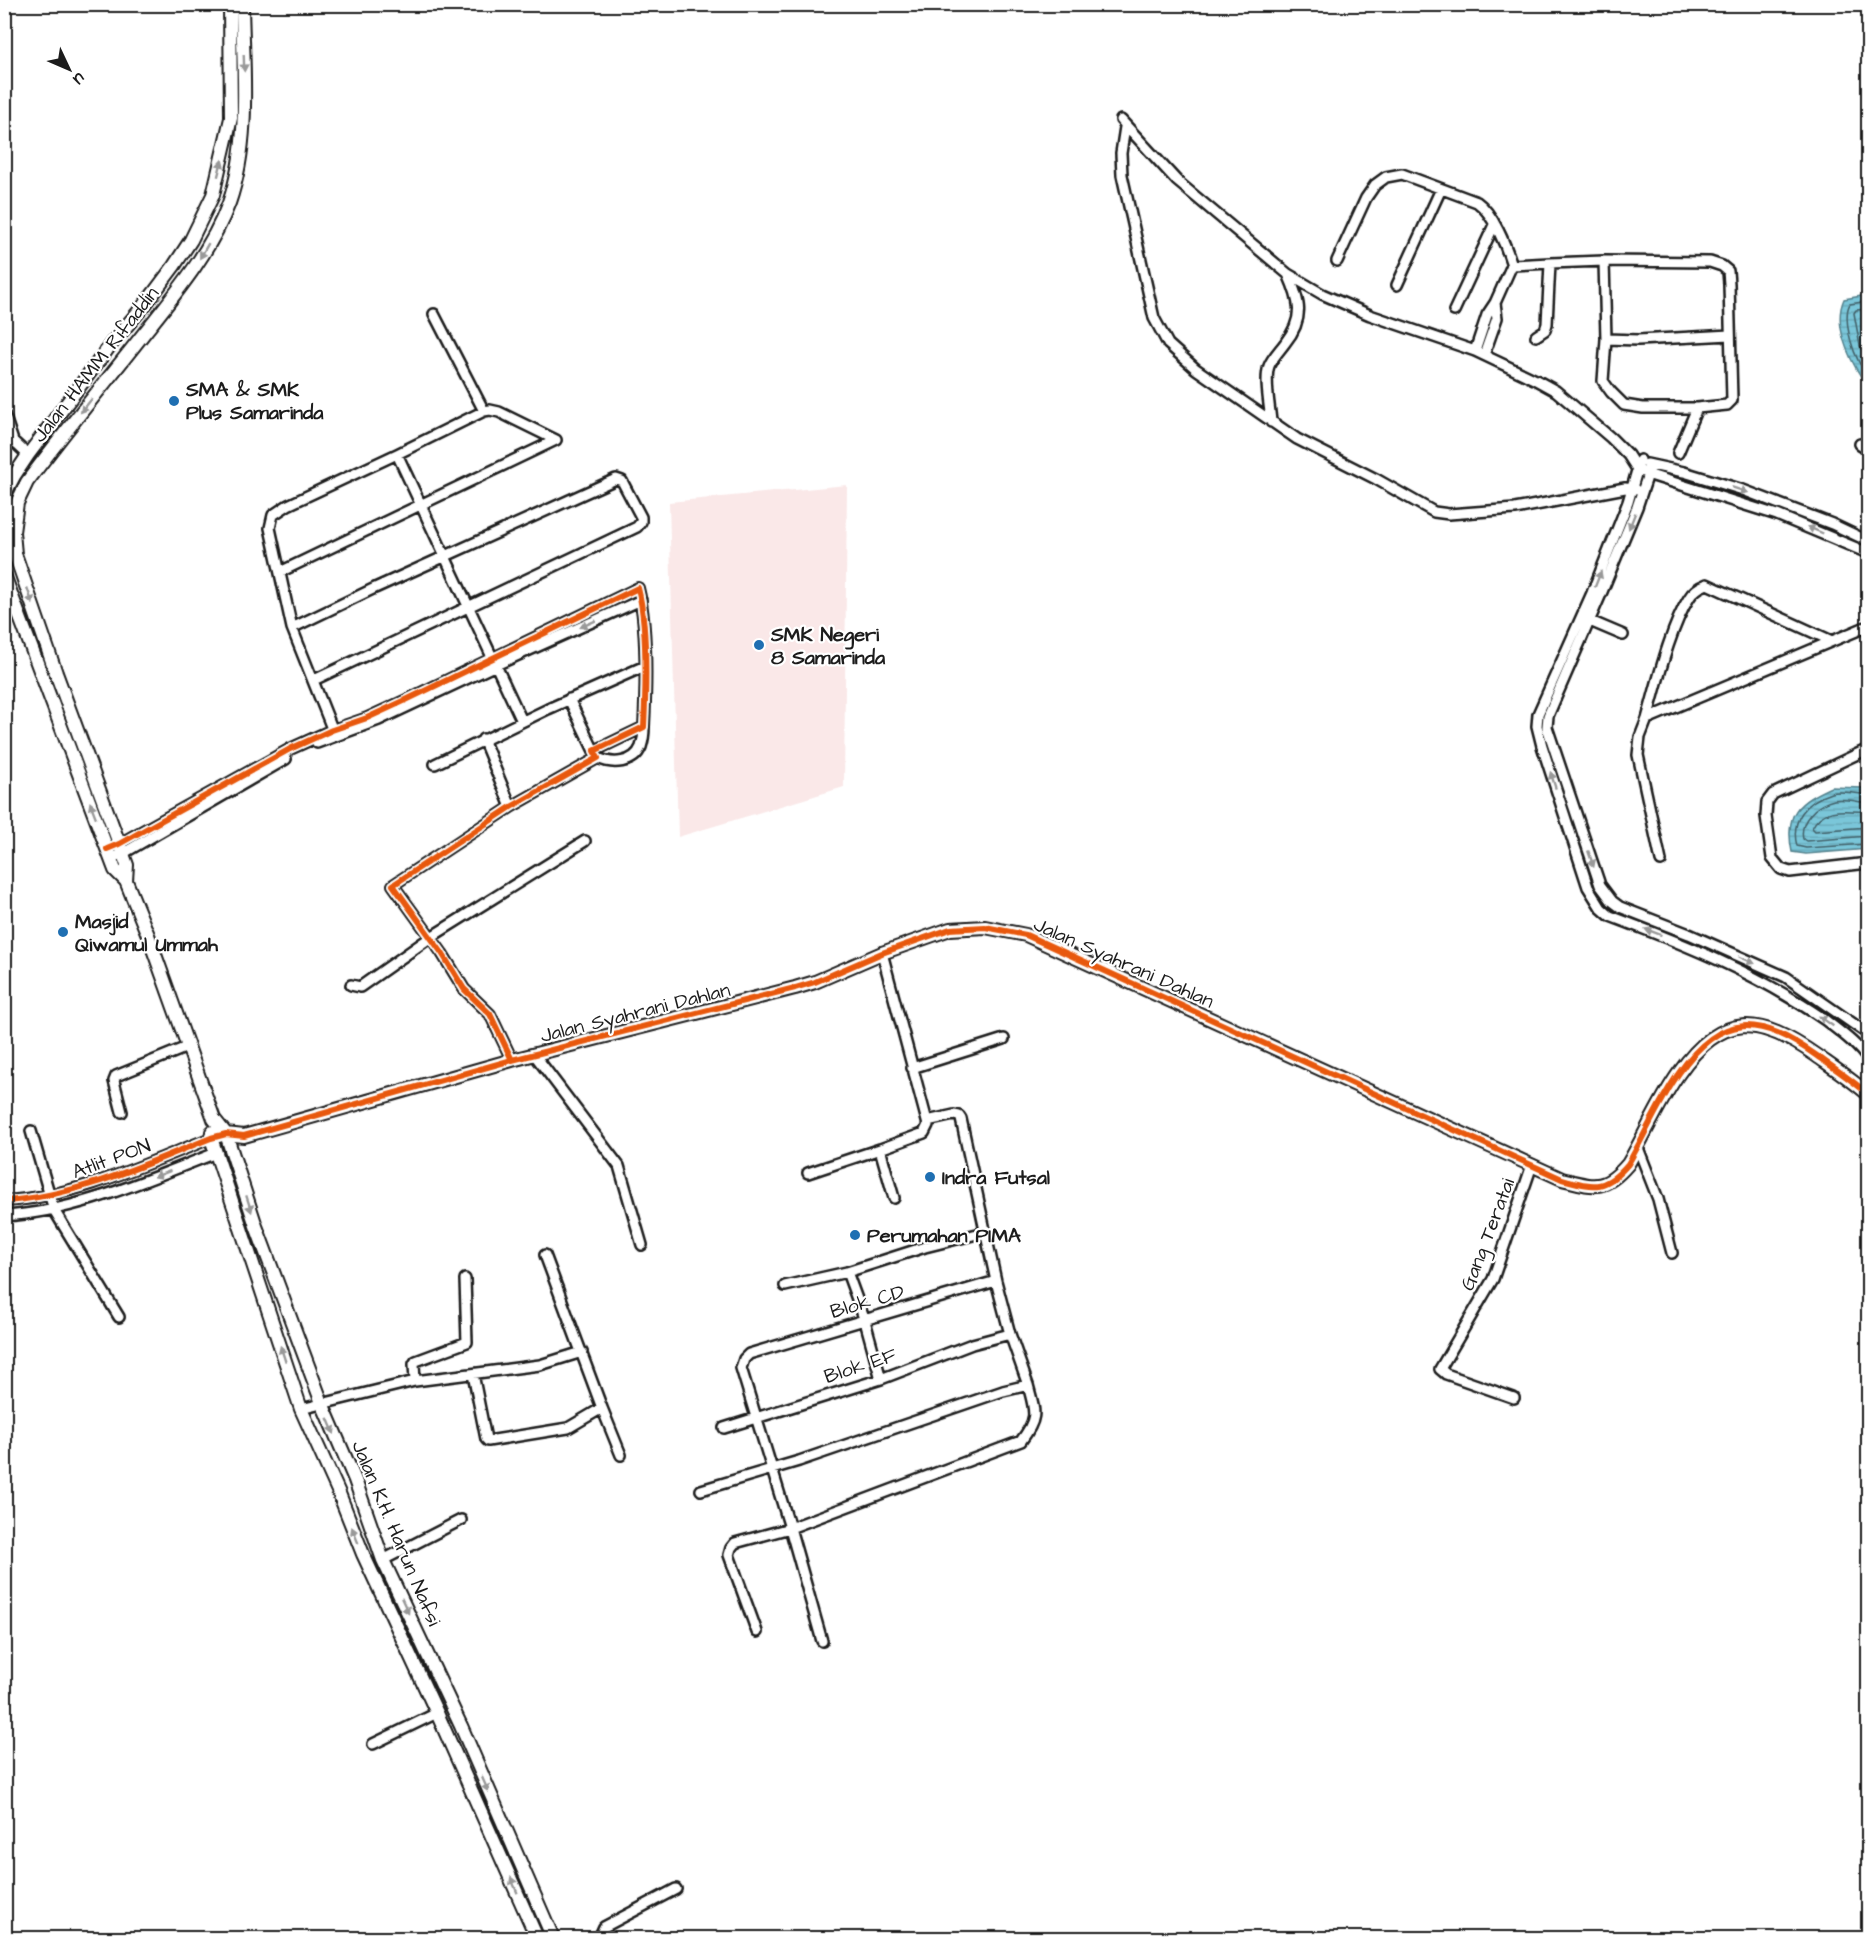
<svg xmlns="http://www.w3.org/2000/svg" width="1873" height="1943" viewBox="0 0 1873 1943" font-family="'Architects Daughter',sans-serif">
<defs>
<pattern id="water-rules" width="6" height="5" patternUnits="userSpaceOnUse" patternTransform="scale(1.5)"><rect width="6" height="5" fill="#7ac6d9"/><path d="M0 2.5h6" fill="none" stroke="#69aaba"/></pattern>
</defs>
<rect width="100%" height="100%" fill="#fff"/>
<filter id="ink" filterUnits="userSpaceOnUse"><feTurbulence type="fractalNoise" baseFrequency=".0167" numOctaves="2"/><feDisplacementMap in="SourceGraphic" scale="12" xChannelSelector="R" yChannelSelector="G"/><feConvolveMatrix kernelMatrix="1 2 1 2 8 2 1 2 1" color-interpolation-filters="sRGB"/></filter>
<g filter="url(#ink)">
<path fill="#fae8e8" d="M847,485L844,787L678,837L669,502Z"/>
<path fill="url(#water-rules)" stroke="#54828d" stroke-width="1.5" d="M1868,295V379L1862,378C1848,357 1833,323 1844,299Z
M1831,787L1863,788L1868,791V849L1806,854L1792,852C1784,813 1798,802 1831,787Z"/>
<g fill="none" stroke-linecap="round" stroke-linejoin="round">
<path stroke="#426068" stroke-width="1.5" d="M1868,301L1850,304C1841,317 1855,366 1868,373
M1868,309L1856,310L1854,313L1860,346L1868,363
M1868,795C1858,794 1842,790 1831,793C1806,801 1790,820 1797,846L1806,848L1868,844
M1868,803C1858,802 1845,798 1834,800C1816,804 1799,821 1803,839L1806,841L1868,836
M1868,812C1848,811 1823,805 1812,828L1815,831L1868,827"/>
<defs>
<path id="street" d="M1121,120L1177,181L1288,274L1322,294L1370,315L1475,351L1536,380L1556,391L1611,438L1628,455L1637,469L1647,474L1777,515L1868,553
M1125,127L1121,153L1122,175L1154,318L1168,344L1196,369L1297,439L1376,479L1434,512L1449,514L1515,509L1625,488L1635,489
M1337,261L1366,198L1375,185L1386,177L1402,174L1477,202C1493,213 1506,246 1512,265L1495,303L1487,315L1475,351
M1512,265L1550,263
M1397,285L1441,189
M1454,311L1494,225
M434,314L484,411
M1536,336L1545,330L1547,324L1550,263L1604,261L1710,262L1722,266L1728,271L1729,284L1732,400L1727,405L1697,408H1643L1624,405L1611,392L1603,381L1606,339L1604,261
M1606,339L1638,340L1730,335
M1484,355L1497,318L1495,303
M4,414L13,441L28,455
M1271,422C1270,407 1264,380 1269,366C1272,358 1280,350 1285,343C1305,318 1300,301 1288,274
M1860,444L1868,449
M1678,453L1697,408
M397,454L522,721
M1640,460L1628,502L1592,593L1538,714L1537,726L1542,746L1588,887L1601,908L1610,916C1687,945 1757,973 1825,1020C1839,1031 1859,1045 1868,1060
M1647,464L1684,472L1743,490L1832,524L1868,541
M1651,465L1637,507L1601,594L1554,702L1548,716L1547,727L1600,885L1612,901L1620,907L1689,934L1786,977L1868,1034
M280,572L556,440L499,412L490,410L484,411L397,454L288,505L273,515L270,528L292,628L335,736
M1590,621L1623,635
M292,628L375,588L616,479L622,481L641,517V522L637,527L314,680
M569,699L594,751
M1647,719C1657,684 1670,628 1689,598C1693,591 1699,587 1707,584L1832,641
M483,739L511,807
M317,743L379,720L496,665L641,600
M1868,749L1773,794L1767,802L1766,816L1772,858L1781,869L1790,872L1868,863
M598,758C612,765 634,764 641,747C643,741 644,734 644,727
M435,764L548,709L645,666
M107,849L119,844L290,749L332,730L367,718L406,700L638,588C648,627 646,687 644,727L594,751L598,758L511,807L393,885L442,953L464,989L490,1014L512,1060
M110,858L122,854L286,759
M1661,861L1638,755L1640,737L1647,719L1868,626
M882,953L928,1125L924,1133L880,1149L894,1198
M351,985L360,987L431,937L585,841
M534,1054L619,1166L642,1245
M912,1068L1004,1039
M122,1112L114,1081L116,1076L187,1047
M31,1131L54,1210L119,1317
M1638,1148L1658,1199L1672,1253
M808,1173L880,1149
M4,1201C77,1197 145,1164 211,1138
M4,1216C78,1212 148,1179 216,1153
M847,1272L865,1321L881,1379
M785,1286L847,1272L925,1247L985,1232
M473,1374L486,1439L488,1441L568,1428L602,1408L545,1255
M415,1381L414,1364L416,1361L467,1342L465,1279
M1514,1398L1446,1374L1440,1369L1493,1279L1532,1165
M602,1408L621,1455
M301,1409L415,1381L540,1365L582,1352
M724,1428L881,1379L972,1344L1010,1334L996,1281L961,1119L959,1116L954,1115L927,1121
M701,1490L799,1461L1003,1391L1028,1385L1010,1334
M383,1560L461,1520
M757,1632L729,1555L731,1548L735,1543L790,1528L1021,1441C1039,1417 1035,1412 1028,1385
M822,1641L790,1528L741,1368L744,1359L749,1354L996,1281
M373,1744L437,1713
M599,1938L604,1927L676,1889"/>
<path id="secondary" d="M4,495L14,476L28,455L112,343L147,302L174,266L191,240L213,195L231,118L230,4
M4,575L115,870L126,881L148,935L214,1119L226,1134L256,1226L322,1403L355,1480L383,1560L461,1726L553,1938
M126,881L127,865L56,673L15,554L13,532L17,503L27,482C65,431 106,382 145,332C177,292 211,251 229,203C251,140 243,69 242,4
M212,1132L211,1138L301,1409L338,1491L363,1554L437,1713L537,1938
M211,1138L226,1134L244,1136L512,1060L795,988L815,982L882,953L950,929L985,927L1026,935L1562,1179C1594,1187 1604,1192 1628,1164C1645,1135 1659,1101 1679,1073C1722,1011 1760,1016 1817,1056C1834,1068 1852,1080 1868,1094"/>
</defs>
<use href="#street" stroke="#1c1c1c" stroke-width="14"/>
<use href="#secondary" stroke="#1c1c1c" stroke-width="16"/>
<use href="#street" stroke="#fff" stroke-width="9"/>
<use href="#secondary" stroke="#fff" stroke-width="12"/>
<defs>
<path id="cycleway" d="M107,849L119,844L290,749L332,730L367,718L406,700L638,588C648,627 646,687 644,727L594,751L598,758L511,807L393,885L442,953L464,989L490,1014L512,1060
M4,1201C77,1197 145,1164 211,1138L226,1134L244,1136L512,1060L795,988L815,982L882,953L950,929L985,927L1026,935L1562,1179C1594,1187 1604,1192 1628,1164C1645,1135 1659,1101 1679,1073C1722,1011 1760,1016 1817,1056C1834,1068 1852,1080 1868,1094"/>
</defs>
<use href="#cycleway" stroke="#fff" stroke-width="10"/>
<use href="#cycleway" stroke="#e8590c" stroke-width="6"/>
</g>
<defs><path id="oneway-solid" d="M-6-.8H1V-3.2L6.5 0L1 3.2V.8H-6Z" transform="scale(1.5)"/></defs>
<g fill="#999">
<use href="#oneway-solid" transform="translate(244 63) rotate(88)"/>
<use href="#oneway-solid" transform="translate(220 168) rotate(-76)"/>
<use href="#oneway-solid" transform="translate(204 251) rotate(120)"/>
<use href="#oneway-solid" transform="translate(86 406) rotate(129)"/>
<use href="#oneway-solid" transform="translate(1740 490) rotate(18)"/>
<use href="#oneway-solid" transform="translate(1632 521) rotate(112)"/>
<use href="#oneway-solid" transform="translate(1815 530) rotate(-157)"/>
<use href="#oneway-solid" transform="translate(1598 579) rotate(-69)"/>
<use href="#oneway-solid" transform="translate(30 596) rotate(71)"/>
<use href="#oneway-solid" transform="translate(588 624) rotate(156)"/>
<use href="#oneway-solid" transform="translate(1553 780) rotate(-108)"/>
<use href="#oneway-solid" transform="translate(93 810) rotate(-111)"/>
<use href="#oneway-solid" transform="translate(1591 859) rotate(71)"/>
<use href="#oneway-solid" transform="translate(1653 932) rotate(-159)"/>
<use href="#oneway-solid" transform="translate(1747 960) rotate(24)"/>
<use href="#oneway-solid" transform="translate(1826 1021) rotate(-145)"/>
<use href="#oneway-solid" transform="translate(162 1174) rotate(160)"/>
<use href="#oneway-solid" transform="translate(249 1204) rotate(72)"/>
<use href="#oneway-solid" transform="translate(283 1354) rotate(-108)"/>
<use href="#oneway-solid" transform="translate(331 1426) rotate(67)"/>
<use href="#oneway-solid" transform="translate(355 1535) rotate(-112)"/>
<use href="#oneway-solid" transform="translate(405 1606) rotate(65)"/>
<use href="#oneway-solid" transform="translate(485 1784) rotate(66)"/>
<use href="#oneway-solid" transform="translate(514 1885) rotate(-113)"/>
</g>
</g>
<g fill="#1f6fb2" stroke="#fff" stroke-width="2">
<circle cx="174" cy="401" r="6"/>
<circle cx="759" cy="645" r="6"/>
<circle cx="63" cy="932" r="6"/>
<circle cx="930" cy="1177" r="6"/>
<circle cx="855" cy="1235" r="6"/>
</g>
<g text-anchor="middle" stroke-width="4.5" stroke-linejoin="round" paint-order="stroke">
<g font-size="20" fill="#1c1c1c" stroke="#fff">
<text transform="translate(95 364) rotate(-52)" y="7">Jalan HAMM Rifaddin</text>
<text transform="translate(1124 962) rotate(24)" y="7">Jalan Syahrani Dahlan</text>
<text transform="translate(635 1012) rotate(-14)" y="7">Jalan Syahrani Dahlan</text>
<text transform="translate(111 1158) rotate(-20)" y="7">Atlit PON</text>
<text transform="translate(1487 1234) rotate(-69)" y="7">Gang Teratai</text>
<text transform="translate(867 1301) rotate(-16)" y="7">Blok CD</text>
<text transform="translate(860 1365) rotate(-18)" y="7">Blok EF</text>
<text transform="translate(397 1533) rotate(67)" y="7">Jalan K.H. Harun Nafsi</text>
</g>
<g font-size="20" font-weight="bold" fill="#1c1c1c" stroke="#fff" text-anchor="start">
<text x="186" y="396">SMA &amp; SMK<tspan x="186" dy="23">Plus Samarinda</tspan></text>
<text x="771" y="641">SMK Negeri<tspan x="771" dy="23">8 Samarinda</tspan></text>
<text x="75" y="928">Masjid<tspan x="75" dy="23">Qiwamul Ummah</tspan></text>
<text x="942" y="1184">Indra Futsal</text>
<text x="867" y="1242">Perumahan PIMA</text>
</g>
</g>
<rect width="1873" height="1943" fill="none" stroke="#fff" stroke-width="24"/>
<rect x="12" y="12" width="1849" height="1919" fill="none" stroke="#1c1c1c" stroke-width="2" filter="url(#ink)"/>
<g transform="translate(69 69) rotate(134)" stroke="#ffffff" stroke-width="4.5" paint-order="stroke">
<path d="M0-4.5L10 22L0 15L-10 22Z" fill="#1c1c1c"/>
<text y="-9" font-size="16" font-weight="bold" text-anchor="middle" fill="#1c1c1c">U</text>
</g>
</svg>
